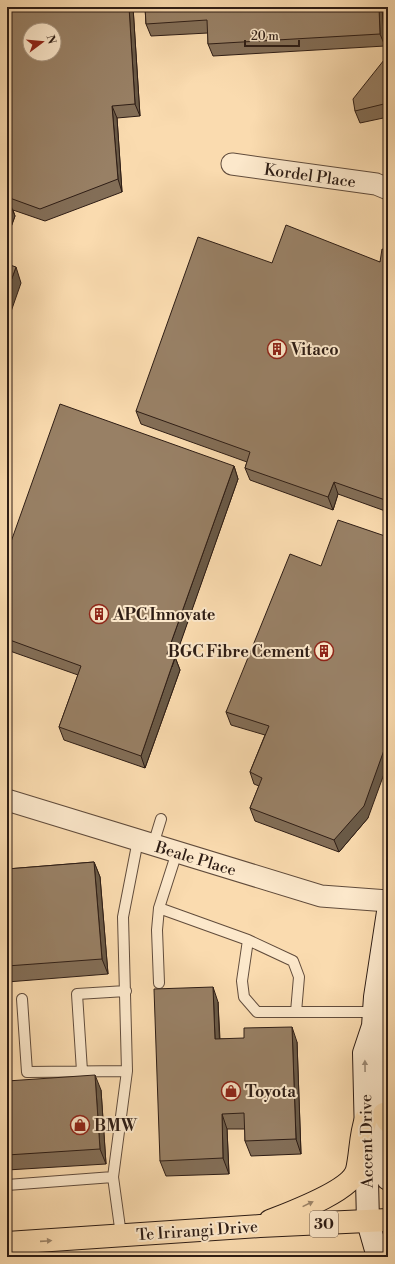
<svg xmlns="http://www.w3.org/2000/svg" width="395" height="1264" viewBox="0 0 395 1264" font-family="'Libre Bodoni',serif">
<rect width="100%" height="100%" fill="#fadbaf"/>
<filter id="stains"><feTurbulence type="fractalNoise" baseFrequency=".005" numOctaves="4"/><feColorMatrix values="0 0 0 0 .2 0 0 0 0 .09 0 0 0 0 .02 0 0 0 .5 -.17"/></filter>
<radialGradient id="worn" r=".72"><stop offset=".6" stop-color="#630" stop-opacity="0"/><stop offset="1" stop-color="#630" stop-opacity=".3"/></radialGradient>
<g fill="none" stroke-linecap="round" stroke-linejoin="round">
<defs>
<path id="service" d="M153,845L161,819
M159,908L248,940L293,961L299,977L296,1012H257L244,997L242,981L248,940
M159,983L157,930L159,908L177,852
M22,999L27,1072L127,1071L123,917L138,840
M296,1012H374
M82,1071L77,994L126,991
M7,1185L113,1177
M121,1235L113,1177L127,1071"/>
<path id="minor" d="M232,164L376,184L388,189
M7,800L321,896L388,901"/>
<path id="secondary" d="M373,1026L381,1054L388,1179
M378,1257L368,1222L364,1053L373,1026L375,997L388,912"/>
<path id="primary" d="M384,1114L388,1121
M270,1221C290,1213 351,1191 357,1170C361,1153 360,1136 366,1119
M7,1243L260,1226L388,1220"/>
</defs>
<use href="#service" stroke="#614c3c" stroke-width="12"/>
<use href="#minor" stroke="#614c3c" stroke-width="23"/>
<use href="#secondary" stroke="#2e1d15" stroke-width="24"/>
<use href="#primary" stroke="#2e1d15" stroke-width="24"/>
<use href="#service" stroke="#fce8cb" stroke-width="10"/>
<use href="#minor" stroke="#fce8cb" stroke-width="21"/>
<use href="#secondary" stroke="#fce8cb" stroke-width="22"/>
<use href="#primary" stroke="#fadbaf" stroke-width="22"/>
</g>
<path fill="#836e57" stroke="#2e1d15" d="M7,7H133L140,116L117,118L122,192L45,221L13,210L15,216L7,238Z
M145,7H382L385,46L213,56L208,44V33L151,36L146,24Z
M388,7V41L386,35Z
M388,55V117L360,123L355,111Z
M388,251V512L338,494L333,510L250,480L245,468L247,462L141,424L136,411L272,263L380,262Z
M234,466L238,479L175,657L180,670L145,768L64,740L59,727L78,675L7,650V553Z
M321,566L368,818L339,852L255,821L250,808L259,786L254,784L250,772L265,735L231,725L226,712Z
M94,862L100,877L108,974L7,982V869Z
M218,1002L220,1039L297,1042L301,1154L251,1156L245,1141V1129H227L229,1174L166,1176L160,1161Z
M7,1055L9,1081L101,1090L106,1164L7,1170Z"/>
<path fill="#6a5a47" stroke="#2e1d15" d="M129,7H133L140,116L135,104Z
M379,7H382L385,46L380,34Z
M112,106L117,118L122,192L118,179Z
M9,201L15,216L7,238V207Z
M16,267L21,283L7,323V292Z
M234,466L238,479L172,667L167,654Z
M334,482L338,494L333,510L328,497Z
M175,657L180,670L145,768L141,756Z
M388,739V763L368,818L339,852L334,840Z
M94,862L100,877L108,974L102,959Z
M213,987L218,1002L220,1054L215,1039Z
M292,1027L297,1042L301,1154L296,1139Z
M7,1055L10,1096L7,1088Z
M95,1075L101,1090L106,1164L100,1149Z
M222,1114L227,1129L229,1174L223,1158Z"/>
<path fill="#988065" stroke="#2e1d15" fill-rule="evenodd" d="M7,7H129L135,104L112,106L118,179L40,209L7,197ZM30,30H54V54H30Z
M145,7H379L380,34L208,44L207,20L146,24Z
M384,7H388V35H386Z
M388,55V103L355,111L353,99Z
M7,200L9,201L7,207Z
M286,225L380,262L382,249L388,251V501L334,482L328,497L245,468L250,452L136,411L198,237L272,263Z
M7,264L16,267L7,292Z
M60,404L234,466L167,654L175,657L141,756L59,727L81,666L7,639V553Z
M338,520L388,537V739L364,806L334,840L250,808L262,778L250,772L269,726L226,712L290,554L321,566Z
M94,862L102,959L7,966V869Z
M213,987L215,1039L244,1038V1028L292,1027L296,1139L245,1141L244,1113L222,1114L223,1158L160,1161L154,989Z
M95,1075L100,1149L7,1155V1081Z"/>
<defs><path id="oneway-solid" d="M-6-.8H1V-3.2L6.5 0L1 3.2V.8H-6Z"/></defs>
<use fill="#9f8d79" href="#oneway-solid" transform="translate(365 1066) rotate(-91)"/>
<g fill="#9e866a">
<use href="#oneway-solid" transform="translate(308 1204) rotate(-26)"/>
<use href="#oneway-solid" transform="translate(46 1241) rotate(-4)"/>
</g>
<defs>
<symbol id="building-ring" viewBox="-11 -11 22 22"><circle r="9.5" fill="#fce8cb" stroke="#8f2418" stroke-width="1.5"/><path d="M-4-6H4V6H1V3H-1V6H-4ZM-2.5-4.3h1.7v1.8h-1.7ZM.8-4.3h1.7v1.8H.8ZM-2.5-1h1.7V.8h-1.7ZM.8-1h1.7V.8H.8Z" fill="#8f2418"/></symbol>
<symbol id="shop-ring" viewBox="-11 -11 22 22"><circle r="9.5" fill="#fce8cb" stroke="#8f2418" stroke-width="1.5"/><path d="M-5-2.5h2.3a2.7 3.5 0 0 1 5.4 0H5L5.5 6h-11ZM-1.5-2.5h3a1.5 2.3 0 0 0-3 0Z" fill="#8f2418"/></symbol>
</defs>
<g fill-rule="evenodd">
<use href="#building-ring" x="266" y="338" width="22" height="22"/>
<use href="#building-ring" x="88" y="603" width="22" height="22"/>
<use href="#building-ring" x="313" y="640" width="22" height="22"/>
<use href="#shop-ring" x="220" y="1080" width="22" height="22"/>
<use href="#shop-ring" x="69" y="1114" width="22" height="22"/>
</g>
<g text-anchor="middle" stroke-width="4" stroke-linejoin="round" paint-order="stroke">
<rect fill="#fce8cb" stroke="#6c5a4c" stroke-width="1" x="310" y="1211" width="28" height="26" rx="3"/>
<g font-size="15" font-weight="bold" fill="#2e1d15">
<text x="324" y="1229">30</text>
</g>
<g font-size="16" fill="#2e1d15" stroke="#fce8cb">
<text transform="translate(310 175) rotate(8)" y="6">Kordel Place</text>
<text transform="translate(196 858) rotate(17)" y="6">Beale Place</text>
<text transform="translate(366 1141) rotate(-91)" y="6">Accent Drive</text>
<text transform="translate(197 1230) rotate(-4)" y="6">Te Irirangi Drive</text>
</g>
<g font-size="16" font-weight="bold" fill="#2e1d15" stroke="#fce8cb" text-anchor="start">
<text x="291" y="355">Vitaco</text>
<text x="113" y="620">APC Innovate</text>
<text x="310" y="657" text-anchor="end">BGC Fibre Cement</text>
<text x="245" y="1097">Toyota</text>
<text x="94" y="1131">BMW</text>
</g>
</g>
<rect width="395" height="1264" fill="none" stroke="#fadbaf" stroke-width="24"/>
<rect x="8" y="8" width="379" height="1248" fill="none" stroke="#2e1d15" stroke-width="2"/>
<rect x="12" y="12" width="371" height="1240" fill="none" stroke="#2e1d15"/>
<g transform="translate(42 42) rotate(74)"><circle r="19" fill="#fce8cb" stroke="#aa9782"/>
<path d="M0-3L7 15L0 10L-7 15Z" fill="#8f2418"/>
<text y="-6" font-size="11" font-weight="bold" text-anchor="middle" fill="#2e1d15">N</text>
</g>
<path d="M245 40v6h54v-6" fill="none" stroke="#2e1d15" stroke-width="2"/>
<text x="251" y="40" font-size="12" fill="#2e1d15" stroke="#fce8cb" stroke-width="3" paint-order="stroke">20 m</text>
<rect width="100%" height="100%" filter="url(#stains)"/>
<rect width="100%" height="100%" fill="url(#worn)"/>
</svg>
